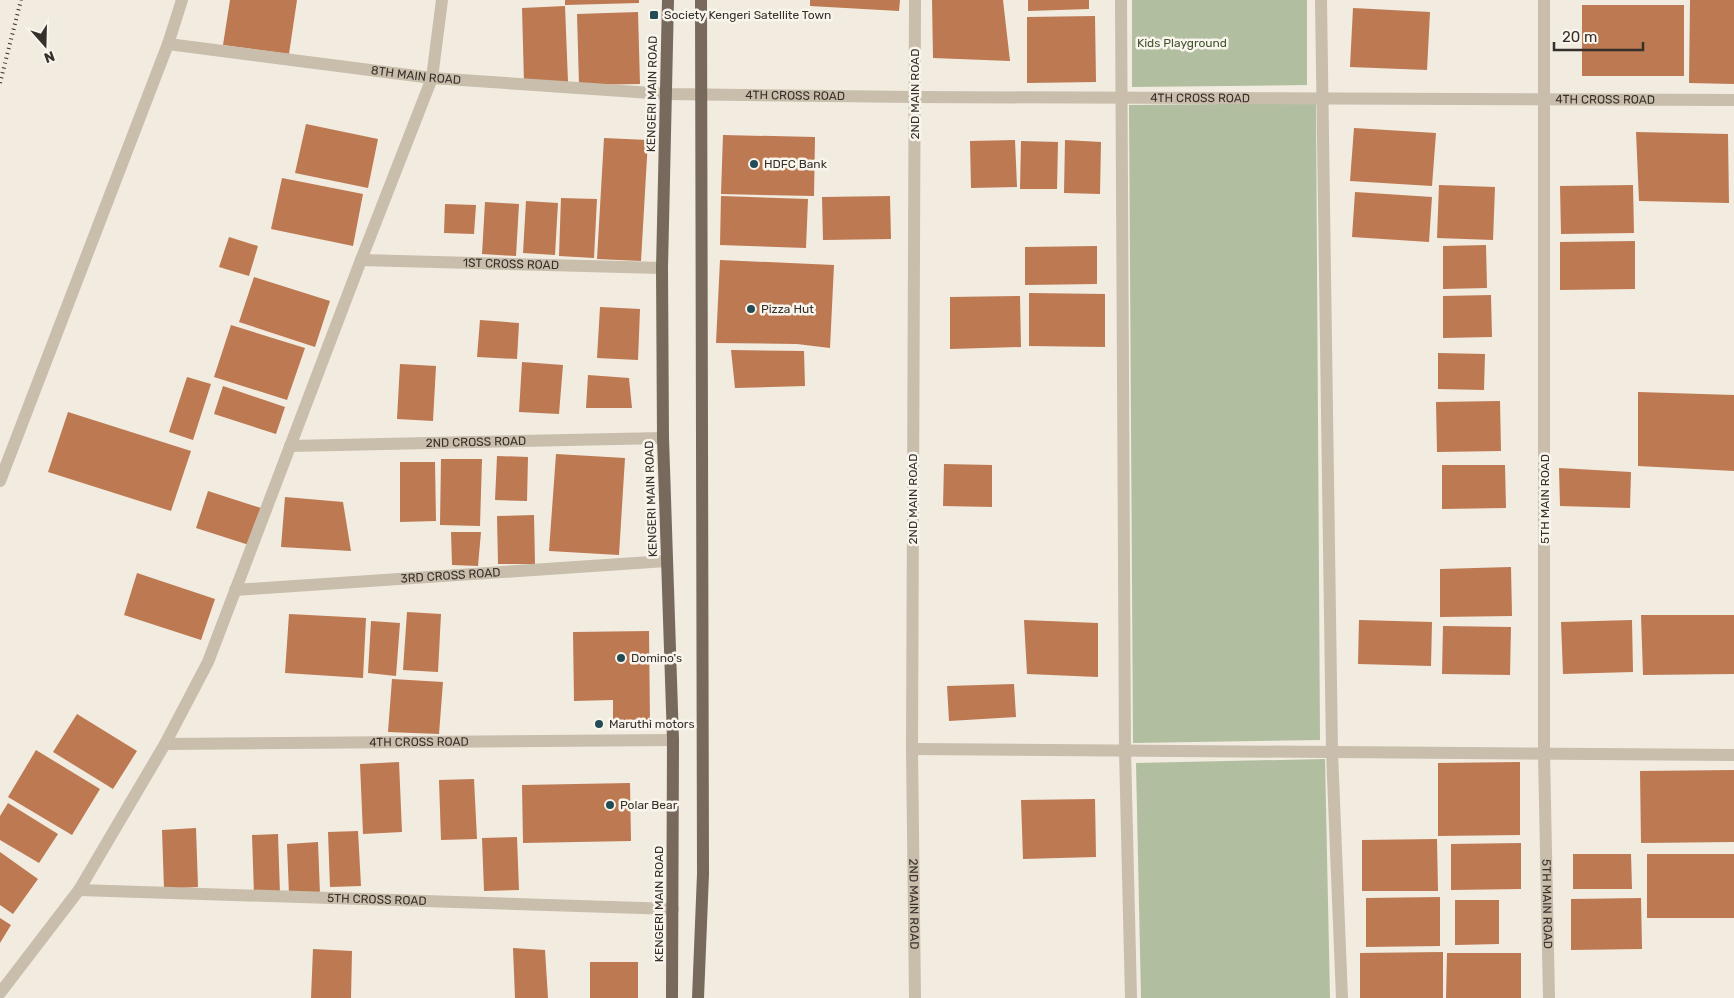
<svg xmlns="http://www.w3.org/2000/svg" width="1734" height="998" viewBox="0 0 1734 998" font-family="Rubik,sans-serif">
<rect width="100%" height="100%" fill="#f1ebe0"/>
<path fill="#b1bfa0" d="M1132,0H1307V85L1132,87Z
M1316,103L1320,740L1133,743L1129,105Z
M1325,759L1330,998H1141L1136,763Z"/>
<path fill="#bd7952" d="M230,0H297L289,54L223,45Z
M565,0H639V3L565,5Z
M810,0H900L899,11L810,6Z
M932,0H1003L1010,61L933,58Z
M1028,0H1089V9L1028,11Z
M1690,0H1734V84L1689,83Z
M1582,5H1684V76H1582Z
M565,6L568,82L524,83L522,8Z
M1353,8L1430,12L1427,70L1350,67Z
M638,12L640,84L579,85L577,14Z
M1095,16L1096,82L1027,83V17Z
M306,124L378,139L368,188L295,173Z
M1354,128L1436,133L1432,186L1350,181Z
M1636,132L1728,134L1729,203L1639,201Z
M723,135L815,137L814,196L721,194Z
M604,138L648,140L641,261L597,259Z
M1015,140L1017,187L971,188L970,141Z
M1065,140L1101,142L1100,194L1064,193Z
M1021,141L1058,142L1057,189H1020Z
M282,178L363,194L353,246L271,229Z
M1439,185L1495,187L1493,240L1437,238Z
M1633,185L1634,233L1561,234L1560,186Z
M1355,192L1432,197L1429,242L1352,237Z
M721,196L808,199L806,248L720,245Z
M890,196L891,239L823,240L822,197Z
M561,198L597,199L594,258L559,256Z
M526,201L558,203L555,255L523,253Z
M485,202L519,204L516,256L482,254Z
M445,204L476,205L474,234L444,233Z
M229,237L258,246L249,276L219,267Z
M1635,241V289L1560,290V242Z
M1486,245L1487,288L1443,289V246Z
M1097,246V284L1025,285V247Z
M720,260L834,265L830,348L797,344L716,343Z
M254,277L330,301L315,347L239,322Z
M1029,293L1105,294V347L1029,346Z
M1491,295L1492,337L1443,338V296Z
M1020,296L1021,347L950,349V297Z
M600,307L640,309L638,360L597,358Z
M480,320L519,323L517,359L477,357Z
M231,325L305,348L287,400L214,377Z
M731,350L804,351L805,386L735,388Z
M1438,353L1485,354L1484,390L1438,389Z
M522,362L563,365L559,414L519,412Z
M400,364L436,366L433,421L397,419Z
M588,375L629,378L632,408H586Z
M187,377L211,384L193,440L169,432Z
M223,386L285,407L276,434L214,414Z
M1638,392L1734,395V471L1638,466Z
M1500,401L1501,451L1437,452L1436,402Z
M68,412L191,451L171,511L48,472Z
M556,454L625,458L619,555L549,551Z
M497,456L528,457L527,501L495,500Z
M441,459H482L480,526L440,525Z
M400,462H435L436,521L400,522Z
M944,464L992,465V507L943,506Z
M1442,465H1505L1506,508L1442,509Z
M1559,468L1631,472L1630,508L1560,506Z
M208,491L261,508L249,545L196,528Z
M285,497L343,502L351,551L281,547Z
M534,515L535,564H498L497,516Z
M451,532H481L478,566L452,565Z
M1511,567L1512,616L1440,617V569Z
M137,573L215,599L201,640L124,615Z
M407,612L441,614L438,672L403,670Z
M289,614L366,618L363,678L285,673Z
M1641,615H1734V674L1643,675Z
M1024,620L1098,623V677L1027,674Z
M1359,620L1432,622L1431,666L1358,664Z
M1632,620L1633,672L1563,674L1561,622Z
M371,621L400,623L396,676L368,673Z
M1443,626L1511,627L1510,675L1442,674Z
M649,631L650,723H613V700L574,701L573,632Z
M392,679L443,682L439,734L388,732Z
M1014,684L1016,717L949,721L947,686Z
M77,714L137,751L113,789L53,752Z
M36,750L100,789L72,835L8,797Z
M399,762L402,832L363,834L360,764Z
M1520,762V835L1438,836V763Z
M1734,770V842L1641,843L1640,771Z
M474,779L477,839L441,840L439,780Z
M630,783L631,841L523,843L522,785Z
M1095,799L1096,857L1023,859L1021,800Z
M8,803L58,834L39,863L0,840V816Z
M196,828L198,887L164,889L162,830Z
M358,831L361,886L330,887L328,832Z
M278,834L280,894L254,895L252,835Z
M517,837L519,890L484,891L482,838Z
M1437,839L1438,891H1362V840Z
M318,842L320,894L289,895L287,844Z
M1521,843V889L1451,890V844Z
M0,852L38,879L13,914L0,905Z
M1573,854H1631L1632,889H1573Z
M1647,854H1734V918H1647Z
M1440,897V946L1366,947V898Z
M1641,898L1642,949L1571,950V899Z
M1455,900H1499V944L1455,945Z
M0,918L11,925L0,943Z
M513,948L545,950L548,998H515Z
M313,949L352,951L351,998H311Z
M1443,952V998H1360V953Z
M1447,953H1521V998H1446Z
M590,962H638V998H590Z"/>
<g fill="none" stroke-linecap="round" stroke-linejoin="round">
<g stroke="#c9bdac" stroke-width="12">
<path id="s1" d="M915,0L912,749L915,998"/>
<path d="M1121,0L1125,750L1131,998"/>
<path d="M1321,0L1332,752L1342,998"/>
<path id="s2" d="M1544,0V754L1549,998"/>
<path id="s3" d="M168,44L432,78L666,94L915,97L1734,100"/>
<path id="s4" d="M361,260L662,268"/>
<path id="s5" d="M290,446L663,438"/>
<path d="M0,481L168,44L182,0"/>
<path id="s6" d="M235,590L666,561"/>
<path id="s7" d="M165,744L673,740"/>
<path d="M912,749L1734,755"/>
<path id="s8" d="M79,890L673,909"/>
<path d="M0,993L79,890L165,744L208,662L361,260L432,78L442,0"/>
</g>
<path stroke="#78695d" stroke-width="12" d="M668,0L662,268L663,438L673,740L672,998
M698,998L703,874L701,0"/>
<path stroke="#37302a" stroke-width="4" stroke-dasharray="1 4" stroke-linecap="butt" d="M0,83L21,0"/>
</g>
<g fill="#234c56" stroke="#f9f5ec" stroke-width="2">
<rect x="649" y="10" width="10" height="10" rx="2.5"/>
<circle cx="754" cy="164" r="5"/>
<circle cx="751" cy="309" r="5"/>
<circle cx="621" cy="658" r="5"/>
<circle cx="599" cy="724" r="5"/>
<circle cx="610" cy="805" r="5"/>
</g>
<g text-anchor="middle" stroke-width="5" stroke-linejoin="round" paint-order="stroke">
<g font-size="12" fill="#37302a" stroke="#f9f5ec" text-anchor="start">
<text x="664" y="19">Society Kengeri Satellite Town</text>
<text x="764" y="168">HDFC Bank</text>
<text x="761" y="313">Pizza Hut</text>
<text x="631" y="662">Domino's</text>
<text x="609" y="728">Maruthi motors</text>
<text x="620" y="809">Polar Bear</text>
</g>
<g font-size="12" fill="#425430" stroke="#f9f5ec">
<text x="1182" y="47">Kids Playground</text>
</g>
<g font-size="12" fill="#37302a" stroke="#f9f5ec">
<text dy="4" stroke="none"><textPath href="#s3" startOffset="250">8TH MAIN ROAD</textPath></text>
<text transform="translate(652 94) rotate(-89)" y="4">KENGERI MAIN ROAD</text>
<text transform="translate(915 94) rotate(-90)" y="4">2ND MAIN ROAD</text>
<text dy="4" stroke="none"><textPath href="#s3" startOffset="630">4TH CROSS ROAD</textPath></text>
<text dy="4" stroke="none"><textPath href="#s3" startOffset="1035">4TH CROSS ROAD</textPath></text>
<text dy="4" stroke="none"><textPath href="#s3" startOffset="1440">4TH CROSS ROAD</textPath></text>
<text dy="4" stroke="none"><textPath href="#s4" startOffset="150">1ST CROSS ROAD</textPath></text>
<text dy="4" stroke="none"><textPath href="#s5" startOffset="186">2ND CROSS ROAD</textPath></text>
<text transform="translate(651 499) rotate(-92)" y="4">KENGERI MAIN ROAD</text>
<text transform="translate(913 499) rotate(-90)" y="4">2ND MAIN ROAD</text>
<text transform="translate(1545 499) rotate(-90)" y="4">5TH MAIN ROAD</text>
<text dy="4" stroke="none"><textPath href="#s6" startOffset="216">3RD CROSS ROAD</textPath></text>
<text dy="4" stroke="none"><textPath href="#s7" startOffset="254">4TH CROSS ROAD</textPath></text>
<text dy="4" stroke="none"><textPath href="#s8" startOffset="298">5TH CROSS ROAD</textPath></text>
<text transform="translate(659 904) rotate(-90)" y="4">KENGERI MAIN ROAD</text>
<text dy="4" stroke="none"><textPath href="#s1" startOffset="904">2ND MAIN ROAD</textPath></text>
<text dy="4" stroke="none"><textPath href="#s2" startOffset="904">5TH MAIN ROAD</textPath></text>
</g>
</g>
<g transform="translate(45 45) rotate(160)" stroke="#f9f5ec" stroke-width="4" paint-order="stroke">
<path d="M0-4L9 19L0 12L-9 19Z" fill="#37302a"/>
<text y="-8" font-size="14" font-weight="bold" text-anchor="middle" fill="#37302a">N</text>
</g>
<path d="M1554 42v8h89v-8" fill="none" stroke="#37302a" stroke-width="2.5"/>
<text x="1562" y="42" font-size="15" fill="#37302a" stroke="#f9f5ec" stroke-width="4" paint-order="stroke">20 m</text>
</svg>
